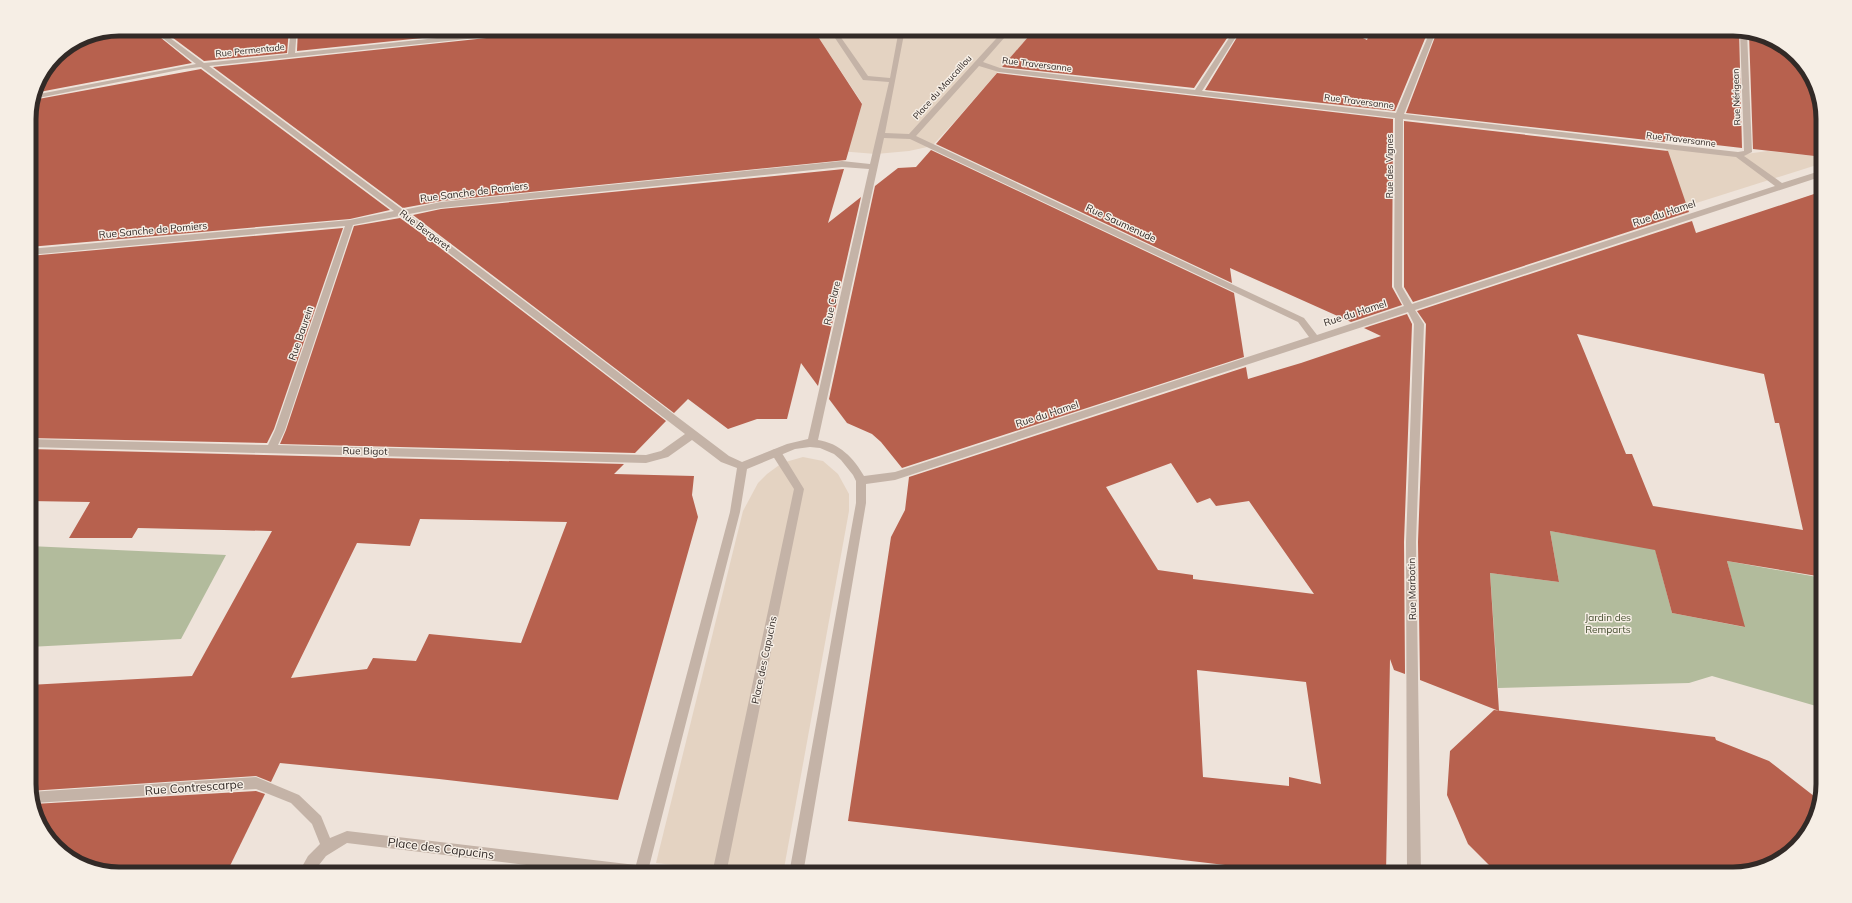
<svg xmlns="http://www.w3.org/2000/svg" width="1852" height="903" font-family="Mulish,sans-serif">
<rect width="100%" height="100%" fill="#eee3da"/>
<!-- green -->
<g fill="#b2bb9c">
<path d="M 1550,531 L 1655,549 L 1672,613 L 1744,627 L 1727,561 L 1823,578 L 1823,708 L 1712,676 L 1689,683 L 1498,688 L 1490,573 L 1559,582 Z"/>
<path d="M 29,546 L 226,555 L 181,639 L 29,647 Z"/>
</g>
<!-- plaza -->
<g fill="#e4d3c2">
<path d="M 813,29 L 1035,29 L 956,120 L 932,146 L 909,151 L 876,154 L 839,151 L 845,124 L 857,123 L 862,103 Z"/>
<path d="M 1666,149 L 1738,155 L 1768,151 L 1823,157 L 1823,163 L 1690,205 L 1684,203 Z"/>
<path d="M 803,457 L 823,461 L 838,474 L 849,494 L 849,511 L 783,874 L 751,874 L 656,863 L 743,511 L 758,483 L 767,474 L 782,463 Z"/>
<path d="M 417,865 L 483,874 L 365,874 L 377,869 Z"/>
</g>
<!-- building -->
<g fill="#b7614e" fill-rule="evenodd">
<path d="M 118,29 L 150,29 L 192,63 L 34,93 L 38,79 L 56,55 L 85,36 Z"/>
<path d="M 161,29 L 289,29 L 287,53 L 204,61 Z"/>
<path d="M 298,29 L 509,29 L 297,51 Z"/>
<path d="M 547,29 L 578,29 L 578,32 L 605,29 L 813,29 L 862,104 L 846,160 L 441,201 L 403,208 L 213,67 L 543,32 Z"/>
<path d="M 1035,29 L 1233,29 L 1194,88 L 1002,67 Z"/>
<path d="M 1242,29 L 1344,29 L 1367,40 L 1371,29 L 1429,29 L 1395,111 L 1205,90 Z"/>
<path d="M 1438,29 L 1739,30 L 1742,148 L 1664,139 L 1665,142 L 1406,113 Z"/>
<path d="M 1749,33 L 1773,38 L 1808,69 L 1822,110 L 1814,108 L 1823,145 L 1823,157 L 1753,149 Z"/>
<path d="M 201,69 L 390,210 L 350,219 L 29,247 L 29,113 L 33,100 Z"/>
<path d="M 997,73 L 1393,119 L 1392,287 L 1402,305 L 1351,322 L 1230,268 L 1232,283 L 936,144 Z"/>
<path d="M 1404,121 L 1668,151 L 1689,212 L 1413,302 L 1404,287 Z"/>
<path d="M 931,150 L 1234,293 L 1244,357 L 902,468 L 881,442 L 872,434 L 847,423 L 829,399 L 875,186 L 898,168 L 916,167 Z"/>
<path d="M 844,169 L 828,223 L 861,197 L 818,386 L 801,363 L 787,419 L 757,419 L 728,429 L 688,399 L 674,413 L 413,215 L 441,209 Z"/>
<path d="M 1823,191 L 1823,577 L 1727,561 L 1745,627 L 1672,613 L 1655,550 L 1550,531 L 1559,582 L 1490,573 L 1499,711 L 1420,680 L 1418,542 L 1426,324 L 1417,311 L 1692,221 L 1696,233 ZM 1577,334 L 1764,374 L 1775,423 L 1779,423 L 1803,530 L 1653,506 L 1632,454 L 1626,454 Z"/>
<path d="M 400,218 L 422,234 L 666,421 L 635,453 L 280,444 L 286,430 L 354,226 Z"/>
<path d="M 343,228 L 274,429 L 267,443 L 29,438 L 29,256 Z"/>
<path d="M 1407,314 L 1412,324 L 1404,542 L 1405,674 L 1394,670 L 1390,659 L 1386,874 L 1302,874 L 848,821 L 891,537 L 905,510 L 909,477 L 1246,367 L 1248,379 L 1301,363 L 1381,336 L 1364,328 ZM 1171,463 L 1197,503 L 1210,498 L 1216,506 L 1249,501 L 1314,594 L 1193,579 L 1193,575 L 1158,570 L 1106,487 ZM 1197,670 L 1306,682 L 1321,784 L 1289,777 L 1289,786 L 1203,777 Z"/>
<path d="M 29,449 L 624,464 L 614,474 L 694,476 L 692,495 L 698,517 L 618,800 L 439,779 L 280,763 L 271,782 L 256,776 L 29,791 L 29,685 L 192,676 L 272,531 L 138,528 L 132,538 L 69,538 L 90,502 L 29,501 ZM 420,519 L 567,522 L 521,643 L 429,634 L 416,661 L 373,658 L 367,669 L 291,678 L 357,543 L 410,546 Z"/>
<path d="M 1494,710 L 1715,737 L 1716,740 L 1769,761 L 1819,800 L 1814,824 L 1783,859 L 1733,874 L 1498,874 L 1468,844 L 1447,795 L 1450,751 Z"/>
<path d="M 256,791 L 265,794 L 226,874 L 119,874 L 79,865 L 44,834 L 34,804 Z"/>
</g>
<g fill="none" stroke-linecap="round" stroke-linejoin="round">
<!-- pedestrian -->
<path fill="#c4b3a7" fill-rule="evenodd" d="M 776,449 L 780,450 L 804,489 L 726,874 L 712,874 L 794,489 L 771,453 L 772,450 Z"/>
<!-- minor -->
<path fill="#c4b3a7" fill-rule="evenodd" d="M 151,29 L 158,29 L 204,63 L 288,54 L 291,29 L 297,29 L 295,53 L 523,29 L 546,29 L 543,31 L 209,66 L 403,210 L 441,202 L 842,161 L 870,164 L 889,82 L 863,80 L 829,29 L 835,29 L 868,76 L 890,78 L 899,29 L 905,29 L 885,133 L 909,134 L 1005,29 L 1012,29 L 983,62 L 1000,68 L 1195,90 L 1235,29 L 1241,29 L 1202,91 L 1396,113 L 1431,29 L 1437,29 L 1404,114 L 1738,152 L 1744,151 L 1740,31 L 1747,32 L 1752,152 L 1744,156 L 1782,183 L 1823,170 L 1823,176 L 1415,310 L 1424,324 L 1416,542 L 1421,874 L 1407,874 L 1406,542 L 1414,324 L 1408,312 L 895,480 L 866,484 L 866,503 L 803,874 L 789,874 L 856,503 L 856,481 L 853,475 L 841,460 L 834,454 L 820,448 L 810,447 L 795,449 L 747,469 L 740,512 L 649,867 L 659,869 L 661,874 L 600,874 L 347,843 L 326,856 L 312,874 L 298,874 L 308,856 L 320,844 L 312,824 L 291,803 L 256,789 L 34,803 L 30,792 L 256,777 L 299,795 L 321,816 L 330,838 L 347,831 L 636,865 L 730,512 L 737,468 L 721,462 L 692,440 L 668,457 L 646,463 L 29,447 L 29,439 L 268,445 L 275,430 L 345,226 L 29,255 L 29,249 L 350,220 L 394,211 L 201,67 L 184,69 L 33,99 L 34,95 L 196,64 ZM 979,66 L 999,72 L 1395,118 L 1394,287 L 1404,306 L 1317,335 L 1304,318 L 916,136 ZM 1403,119 L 1736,157 L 1775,186 L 1412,304 L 1402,287 ZM 884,138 L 910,139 L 929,148 L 1298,322 L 1309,337 L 895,472 L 864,476 C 854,458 839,443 818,440 ZM 842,167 L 869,169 L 808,439 L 787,444 L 742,462 L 729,456 L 409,214 L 441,208 ZM 400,216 L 423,233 L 685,434 L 661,451 L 646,455 L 278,445 L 285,430 L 353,225 Z"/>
</g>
<g text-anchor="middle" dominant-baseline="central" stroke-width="3" stroke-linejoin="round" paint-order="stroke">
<!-- far-street labels -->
<g font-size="9" fill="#322a27" stroke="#f6eee5">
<text transform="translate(250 50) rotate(-6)">Rue Permentade</text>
<text transform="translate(1037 64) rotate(7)">Rue Traversanne</text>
<text transform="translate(942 87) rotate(-48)">Place du Maucaillou</text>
<text transform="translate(1736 97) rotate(-92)">Rue Nérigean</text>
<text transform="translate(1359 101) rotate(7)">Rue Traversanne</text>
<text transform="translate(1681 139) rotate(7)">Rue Traversanne</text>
<text transform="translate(1389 166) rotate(-90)">Rue des Vignes</text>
</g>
<!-- street labels -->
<g font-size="10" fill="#322a27" stroke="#f6eee5">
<text transform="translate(474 192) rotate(-7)">Rue Sanche de Pomiers</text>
<text transform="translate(1664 213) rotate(-18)">Rue du Hamel</text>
<text transform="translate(1121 223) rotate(25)">Rue Saumenude</text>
<text transform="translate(153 230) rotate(-5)">Rue Sanche de Pomiers</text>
<text transform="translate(425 230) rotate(37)">Rue Bergeret</text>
<text transform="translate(832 303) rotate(-77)">Rue Clare</text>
<text transform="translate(1355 313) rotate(-18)">Rue du Hamel</text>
<text transform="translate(301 333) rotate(-71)">Rue Baurein</text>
<text transform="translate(1047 414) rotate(-18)">Rue du Hamel</text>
<text transform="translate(365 451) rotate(1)">Rue Bigot</text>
<text transform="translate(1412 589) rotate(-91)">Rue Marbotin</text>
<text transform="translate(764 660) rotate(-78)">Place des Capucins</text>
</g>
<!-- park labels -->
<g font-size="10" fill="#434d2e" stroke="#f6eee5">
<text x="1608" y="617">Jardin des<tspan x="1608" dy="12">Remparts</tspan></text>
</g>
<!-- near-street labels -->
<g font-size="12" fill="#322a27" stroke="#f6eee5">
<text transform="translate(194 787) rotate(-4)">Rue Contrescarpe</text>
<text transform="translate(441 848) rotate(7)">Place des Capucins</text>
</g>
</g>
<!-- crop -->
<path d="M0 0H1852V903H0ZM119 36H1733A83 83 0 0 1 1816 119V784A83 83 0 0 1 1733 867H119A83 83 0 0 1 36 784V119A83 83 0 0 1 119 36Z" fill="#f6eee5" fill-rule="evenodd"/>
<path fill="none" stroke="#322a27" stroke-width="5" d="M119 36H1733A83 83 0 0 1 1816 119V784A83 83 0 0 1 1733 867H119A83 83 0 0 1 36 784V119A83 83 0 0 1 119 36Z"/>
</svg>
